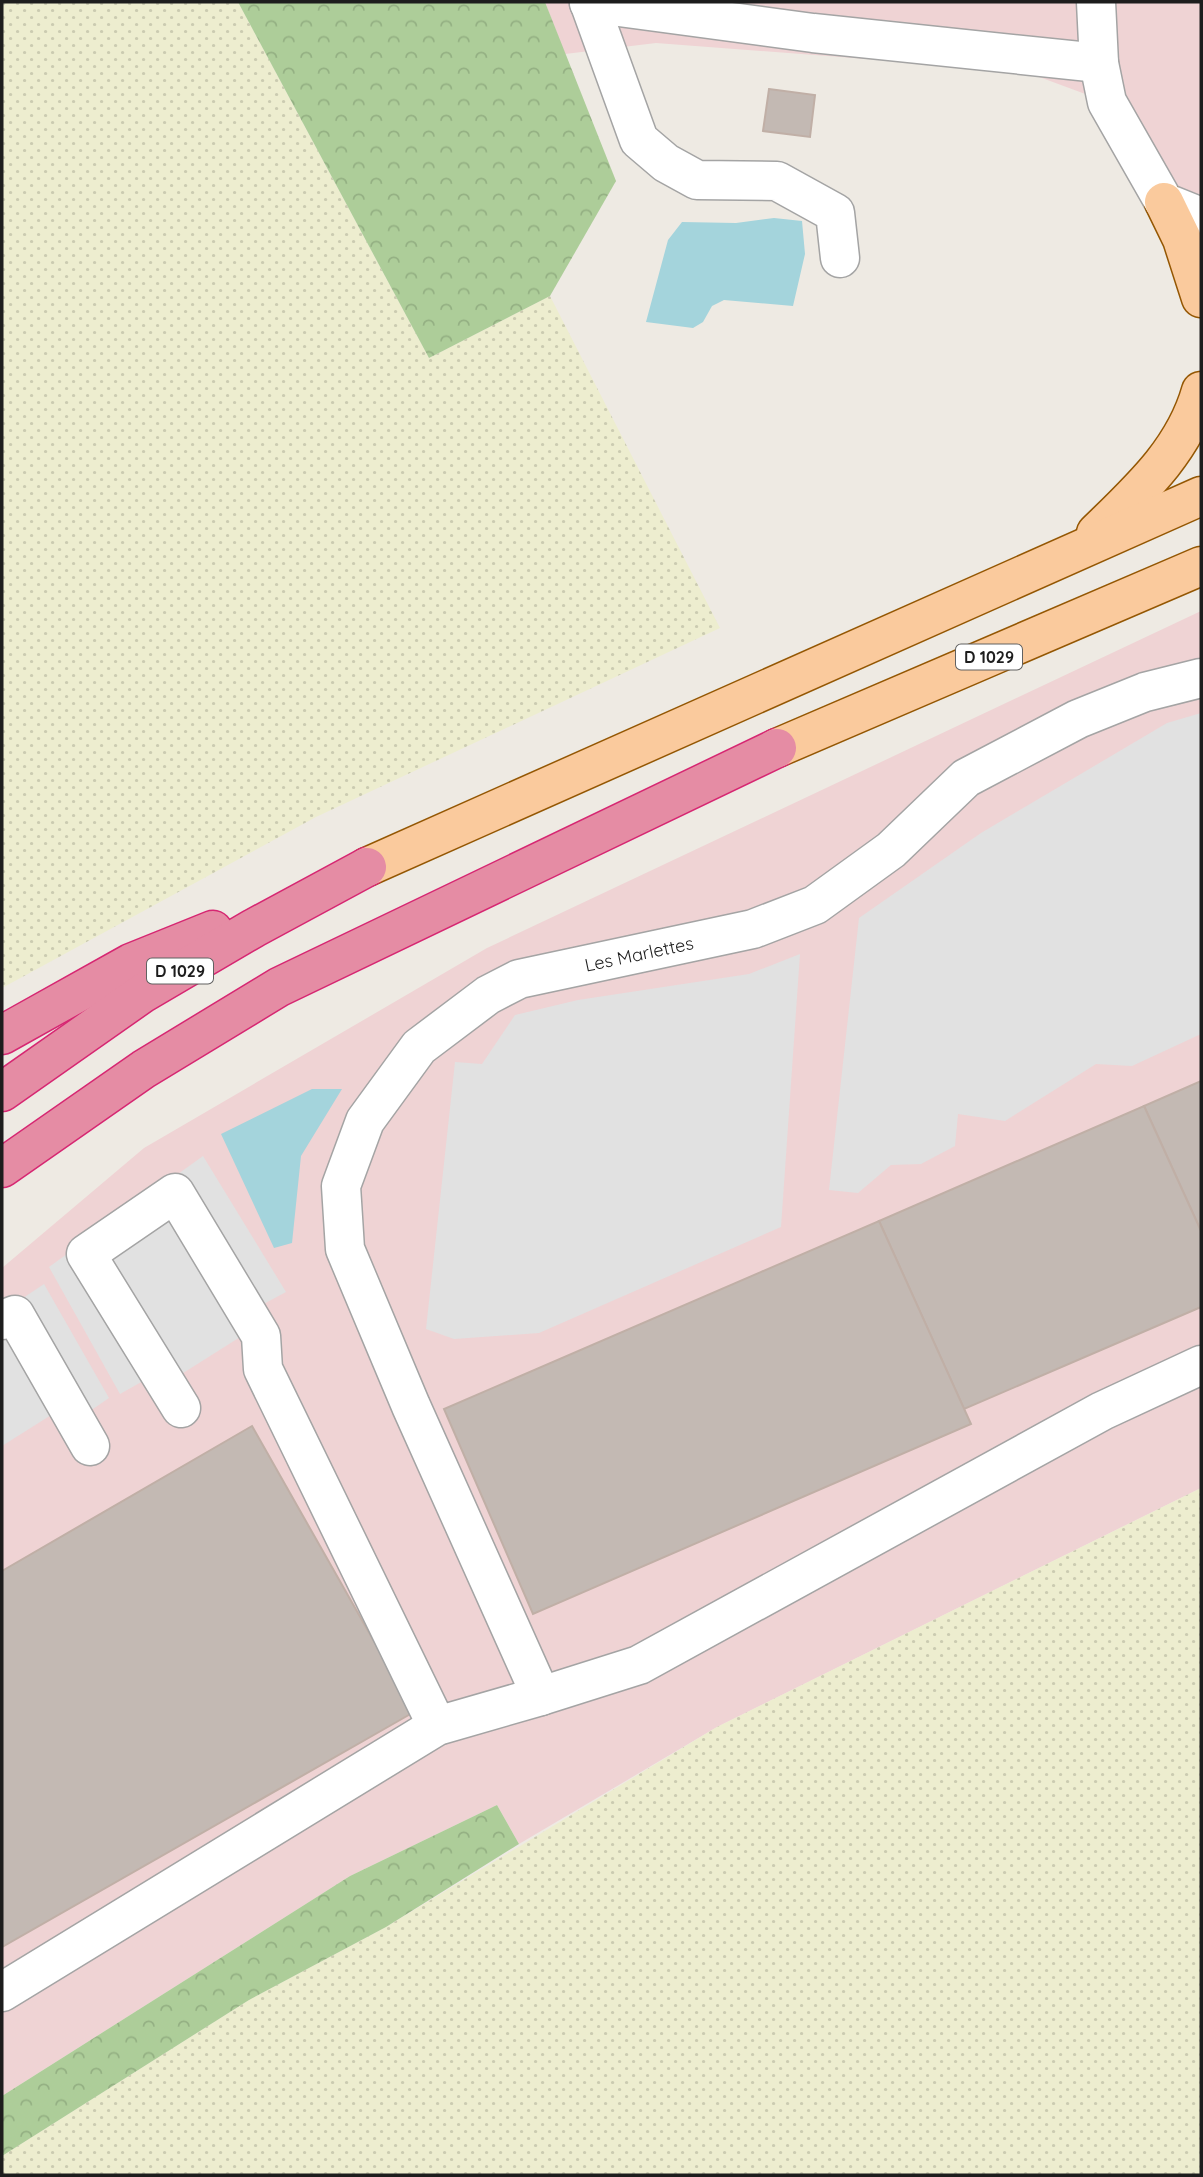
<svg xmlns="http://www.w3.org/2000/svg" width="1203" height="2177" font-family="Quicksand,sans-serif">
<defs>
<pattern id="farmland-dots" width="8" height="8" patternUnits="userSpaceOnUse" patternTransform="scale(1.75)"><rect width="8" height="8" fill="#ededcf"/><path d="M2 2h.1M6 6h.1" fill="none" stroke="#cbcbb1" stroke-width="1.8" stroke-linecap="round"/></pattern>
<pattern id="forest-crowns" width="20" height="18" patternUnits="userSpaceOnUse" patternTransform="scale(1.75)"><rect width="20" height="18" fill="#adcd99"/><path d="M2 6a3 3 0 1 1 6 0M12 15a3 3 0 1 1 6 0" fill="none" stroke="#94b083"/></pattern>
</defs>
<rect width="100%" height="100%" fill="#eeeae3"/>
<!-- commercial -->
<g fill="#efd3d4">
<path d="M 545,2 L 1201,2 L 1201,245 L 1107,102 L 1023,71 L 656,43 L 565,54 Z"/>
<path d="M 1201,611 L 1201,1488 L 717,1727 L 519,1844 L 497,1805 L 350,1876 L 2,2096 L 2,1268 L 144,1148 L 487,948 Z"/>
</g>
<!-- farmland -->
<g fill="url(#farmland-dots)">
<path d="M 2,2 L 238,2 L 429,358 L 550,296 L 720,628 L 316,817 L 2,988 Z"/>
<path d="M 1201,1488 L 1201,2175 L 2,2175 L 2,2156 L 249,2000 L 386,1927 L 717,1727 Z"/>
</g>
<!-- forest -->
<g fill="url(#forest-crowns)">
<path d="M 238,2 L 545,2 L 616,181 L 550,296 L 429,358 Z"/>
<path d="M 497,1805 L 519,1844 L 386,1927 L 249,2000 L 2,2156 L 2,2096 L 350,1876 Z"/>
</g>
<!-- parking -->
<g fill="#e1e1e1">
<path d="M 1201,713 L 1201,1034 L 1132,1066 L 1096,1064 L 1005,1121 L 958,1114 L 955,1146 L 921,1164 L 891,1165 L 858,1193 L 829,1190 L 859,918 L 981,833 L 1167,723 Z"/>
<path d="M 800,954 L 781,1227 L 539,1333 L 454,1339 L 426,1329 L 455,1062 L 482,1064 L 515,1015 L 578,1000 L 749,974 Z"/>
<path d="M 203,1156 L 286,1292 L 258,1307 L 256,1327 L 180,1375 L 159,1372 L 120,1394 L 49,1267 Z"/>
<path d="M 44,1284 L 109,1398 L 93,1409 L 67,1405 L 2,1446 L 2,1312 Z"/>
</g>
<!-- water -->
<g fill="#a4d4dc">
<path d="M 774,218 L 802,221 L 805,254 L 793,306 L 724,300 L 712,306 L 703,322 L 693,328 L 646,322 L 668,240 L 682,222 L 736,223 Z"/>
<path d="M 312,1089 L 342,1089 L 301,1156 L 292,1243 L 274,1248 L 221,1134 Z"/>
</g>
<!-- building -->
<g fill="#c3b9b3" stroke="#c0afa6" stroke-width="2">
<path d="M 769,89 L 815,95 L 810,137 L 763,131 Z"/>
<path d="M 1201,1081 L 1201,1231 L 1144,1106 Z"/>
<path d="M 1144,1106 L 1201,1231 L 1201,1307 L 964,1409 L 879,1221 Z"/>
<path d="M 879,1221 L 971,1424 L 533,1614 L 444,1409 Z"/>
<path d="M 252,1426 L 414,1712 L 2,1947 L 2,1571 Z"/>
</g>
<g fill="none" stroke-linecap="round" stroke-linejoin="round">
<!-- minor casing -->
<g stroke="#a4a4a4" stroke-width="41">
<g id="minor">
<path d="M 589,2 L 639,140 L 666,163 L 697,180 L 777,181 L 835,213 L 840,258"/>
<path d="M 1096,2 L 1099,63 L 1107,102 L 1164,202 L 1201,217"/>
<path d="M 589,3 L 813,33 L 1099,63"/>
<path d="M 1201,678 L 1145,692 L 1078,719 L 966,778 L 891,850 L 815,905 L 753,929 L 519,979 L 488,995 L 419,1047 L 365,1121 L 341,1186 L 345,1249 L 411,1406 L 541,1696 L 639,1665 L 1102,1411 L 1201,1365"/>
<path d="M 2,1320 L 15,1315 L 90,1446"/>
<path d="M 181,1408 L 86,1254 L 175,1193 L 261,1336 L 263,1369 L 437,1726"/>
<path d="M 2,1992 L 437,1726 L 541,1696"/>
</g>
</g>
<!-- major casing -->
<g stroke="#945703" stroke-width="41">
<g id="major">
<path d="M 1164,202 L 1182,239 L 1201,298"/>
<path d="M 1096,533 C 1139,491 1184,451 1201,391"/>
<path d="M 777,748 L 1201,566"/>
<path d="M 367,867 L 1201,496"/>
</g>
</g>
<!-- highway casing -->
<g stroke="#d62772" stroke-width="41">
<g id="highway">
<path d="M 2,1035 L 131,963 L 213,930"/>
<path d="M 2,1092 L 143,993 L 254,928 L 367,867"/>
<path d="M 2,1168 L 144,1069 L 279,987 L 777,748"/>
</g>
</g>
<!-- minor -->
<use href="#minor" stroke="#fff" stroke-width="38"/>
<!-- major -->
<use href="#major" stroke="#faca9d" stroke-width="38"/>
<!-- highway -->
<use href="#highway" stroke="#e58ca4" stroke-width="38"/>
</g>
<g text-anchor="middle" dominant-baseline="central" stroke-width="6" stroke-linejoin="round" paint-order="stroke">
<!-- shield labels -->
<g fill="#fff" stroke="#616161" stroke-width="2">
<rect x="956" y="644.5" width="66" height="25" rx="5"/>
<rect x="147" y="958.5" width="66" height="25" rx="5"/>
</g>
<g font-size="16" font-weight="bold" fill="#1d1d1d">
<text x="989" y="657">D 1029</text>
<text x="180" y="971">D 1029</text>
</g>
<!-- street labels -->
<g font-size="18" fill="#1d1d1d" stroke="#fff">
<text transform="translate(639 954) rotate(-12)">Les Marlettes</text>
</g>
</g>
<!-- border -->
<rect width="1203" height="2177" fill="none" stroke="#1d1d1d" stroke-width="7"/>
</svg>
